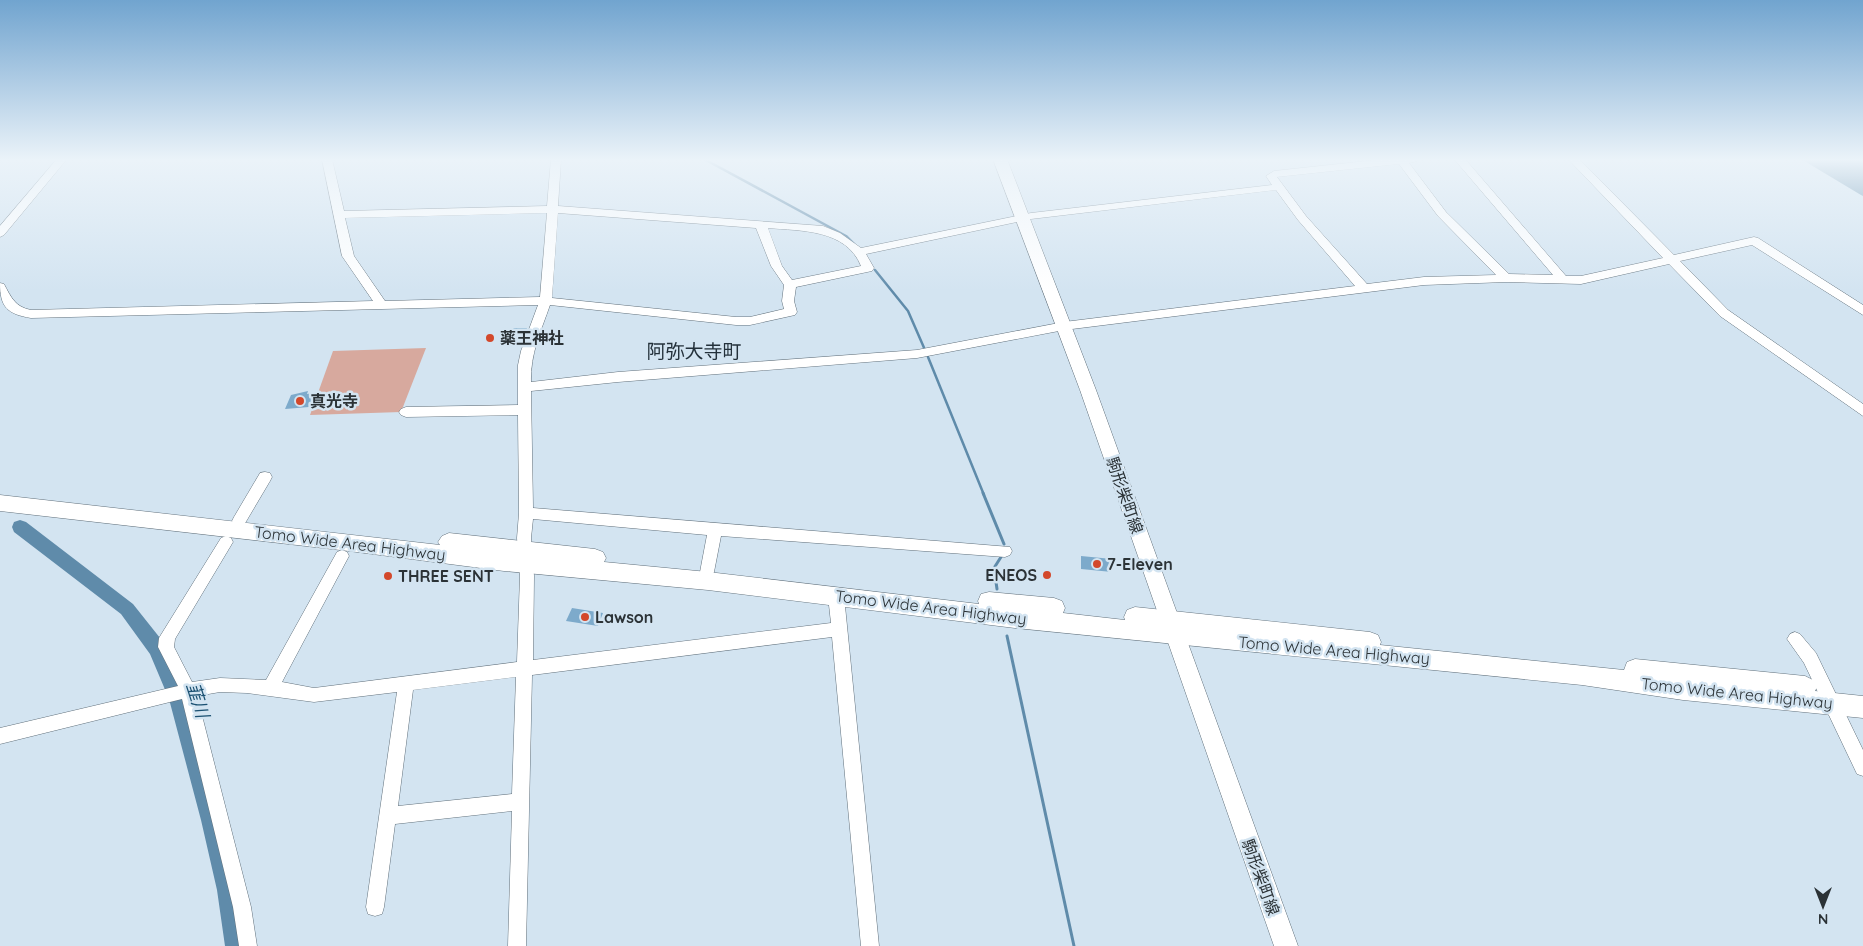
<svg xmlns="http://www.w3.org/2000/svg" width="1863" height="946" font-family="Quicksand,'Noto Sans JP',sans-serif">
<rect width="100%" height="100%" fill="#d3e4f1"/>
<!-- green -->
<path fill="#d7a99e" d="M 426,348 L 401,412 L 310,415 L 333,351 Z"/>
<!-- water -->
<path fill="#5f8baa" d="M 1801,159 L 1863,159 L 1863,196 L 1861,195 Z"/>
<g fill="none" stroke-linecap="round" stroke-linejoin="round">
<!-- stream-far1 -->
<g stroke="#5f8baa" stroke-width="2.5">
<path d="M 704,159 L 846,236 L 854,244"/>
<path d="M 875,270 L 908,311 L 925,350"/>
<path d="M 928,357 L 984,495"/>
</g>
<!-- stream -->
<g stroke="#5f8baa" stroke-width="3">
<path d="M 983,493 L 1004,544"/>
<path d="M 997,589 L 994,568 L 1001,557"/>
<path d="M 1007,636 L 1074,946"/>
</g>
<!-- river -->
<path fill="#5f8baa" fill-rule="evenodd" d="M 20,520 L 26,522 L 133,604 L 164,643 L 189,699 L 239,890 L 247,946 L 225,946 L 217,890 L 201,820 L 169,699 L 150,654 L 121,614 L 14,532 L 12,527 L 14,522 Z"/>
</g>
<!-- building -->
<g fill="#7daacb">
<path d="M 511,328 L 527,328 L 525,336 L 508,336 Z"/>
<path d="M 308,391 L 307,394 L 314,393 L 309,407 L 285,409 L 291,395 Z"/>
<path d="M 1081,556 L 1112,559 L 1112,572 L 1081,569 Z"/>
<path d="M 572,608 L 603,613 L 598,626 L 566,621 Z"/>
</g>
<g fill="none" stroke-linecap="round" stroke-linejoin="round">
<!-- minor casing -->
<g stroke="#62717c" stroke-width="1">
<g id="minor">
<path d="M 57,159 L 67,159 L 4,235 L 0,237 L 0,226 Z"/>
<path d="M 322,159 L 332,159 L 344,211 L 547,206 L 551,159 L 561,159 L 558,206 L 823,226 L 840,233 L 861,248 L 1031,213 L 1272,185 L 1266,176 L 1274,171 L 1385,159 L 1418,159 L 1417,161 L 1409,163 L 1446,212 L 1509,274 L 1553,275 L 1454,159 L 1465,159 L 1566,276 L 1581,276 L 1663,258 L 1568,159 L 1579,159 L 1674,255 L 1754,237 L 1758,238 L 1863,305 L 1863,315 L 1752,245 L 1680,261 L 1728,310 L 1863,404 L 1863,416 L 1720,316 L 1669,264 L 1581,284 L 1506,282 L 1424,285 L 1064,330 L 917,358 L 618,382 L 531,391 L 533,508 L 1010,547 L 1012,551 L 1010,555 L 1005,557 L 721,536 L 714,572 L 712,576 L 707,578 L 702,576 L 700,572 L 707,535 L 533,519 L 531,538 L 534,576 L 533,660 L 831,623 L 828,596 L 831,591 L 836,590 L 841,591 L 844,596 L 879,946 L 861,946 L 832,637 L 532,675 L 526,946 L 508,946 L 512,811 L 395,824 L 384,907 L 382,914 L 375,916 L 368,914 L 366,907 L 397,692 L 314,702 L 247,693 L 220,692 L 197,696 L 251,907 L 257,946 L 239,946 L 233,907 L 182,699 L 0,744 L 0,728 L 178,686 L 158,647 L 159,638 L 221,538 L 226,536 L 231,538 L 233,542 L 175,639 L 174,647 L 192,682 L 220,678 L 266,680 L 337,552 L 342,550 L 347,552 L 349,556 L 282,682 L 314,688 L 517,662 L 520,576 L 517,538 L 519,513 L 518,415 L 406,417 L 401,415 L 399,412 L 401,409 L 406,407 L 518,405 L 518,365 L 521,351 L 538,305 L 31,318 C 7,314 0,307 0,283 L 4,284 C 11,297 15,307 31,310 L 373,301 L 342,256 ZM 1399,164 L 1438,216 L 1496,275 L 1424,277 L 1367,284 L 1306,216 L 1277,177 ZM 1276,190 L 1298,220 L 1355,286 L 1064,322 L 917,350 L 618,372 L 531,382 C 530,354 541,331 550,305 L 736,325 L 750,325 L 795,315 L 797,312 L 794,301 L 796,287 L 872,271 L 874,268 L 866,254 L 1031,219 ZM 547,213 L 540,297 L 385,301 L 354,256 L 345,218 ZM 558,213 L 756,228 L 771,266 L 784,285 L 782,301 L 784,309 L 750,317 L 736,317 L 552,298 ZM 768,228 C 801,231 846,229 861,266 L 792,280 L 782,266 ZM 516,677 L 512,794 L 398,806 L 413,690 Z"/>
<path d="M 265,472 L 270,473 L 272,477 L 270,481 L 244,525 L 239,527 L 234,525 L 232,521 L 234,517 L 260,473 Z"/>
<path d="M 1795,632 L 1800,634 L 1816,653 L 1863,750 L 1863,776 L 1857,774 L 1804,663 L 1787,639 L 1790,634 Z"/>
</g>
</g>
<!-- major casing -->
<g stroke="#62717c" stroke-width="1">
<path id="major" d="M 993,159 L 1007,159 L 1096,390 L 1298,946 L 1274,946 L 1080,390 Z"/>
</g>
<!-- highway casing -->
<g stroke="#62717c" stroke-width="1">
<path id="highway" d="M 0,495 L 440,545 L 438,542 L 442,536 L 449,533 L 595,549 L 603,552 L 606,558 L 604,562 L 708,572 L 979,604 L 978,601 L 981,594 L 989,592 L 1054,598 L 1062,601 L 1065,608 L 1063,613 L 1125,620 L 1124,617 L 1127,610 L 1135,607 L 1370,632 L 1378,635 L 1381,642 L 1380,645 L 1624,670 L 1627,662 L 1635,659 L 1805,676 L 1813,680 L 1817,687 L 1815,691 L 1863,696 L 1863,718 L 1683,700 L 1582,685 L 1015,628 L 708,590 L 504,571 L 349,551 L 0,511 Z"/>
</g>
<!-- minor -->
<use href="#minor" fill="#fff" fill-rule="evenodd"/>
<!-- major -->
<use href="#major" fill="#fff" fill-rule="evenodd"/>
<!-- highway -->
<use href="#highway" fill="#fff" fill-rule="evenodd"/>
</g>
<!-- sky -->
<linearGradient id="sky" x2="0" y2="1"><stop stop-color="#71a4cf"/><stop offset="0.55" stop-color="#ebf3f9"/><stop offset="1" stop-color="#ebf3f9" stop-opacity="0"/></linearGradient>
<rect width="1863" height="291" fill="url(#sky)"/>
<!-- markers -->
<g fill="#d3482b" stroke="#d3e4f1" stroke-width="2">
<circle cx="490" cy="338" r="5"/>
<circle cx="300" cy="401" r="5"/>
<circle cx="1097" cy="564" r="5"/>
<circle cx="1047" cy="575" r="5"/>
<circle cx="388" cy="576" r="5"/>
<circle cx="585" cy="617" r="5"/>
</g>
<g text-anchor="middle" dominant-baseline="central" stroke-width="5" stroke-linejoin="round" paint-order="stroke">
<!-- poi labels -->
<g font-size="16" font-weight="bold" fill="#2b3236" stroke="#d3e4f1" text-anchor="start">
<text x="500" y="338">薬王神社</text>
<text x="310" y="401">真光寺</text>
<text x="1107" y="564">7-Eleven</text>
<text x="1037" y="575" text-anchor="end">ENEOS</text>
<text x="398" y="576">THREE SENT</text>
<text x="595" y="617">Lawson</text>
</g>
<!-- street labels -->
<g font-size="16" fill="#2b3236" stroke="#d3e4f1">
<text transform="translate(1125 495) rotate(71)">駒形柴町線</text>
<text transform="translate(350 543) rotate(7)">Tomo Wide Area Highway</text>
<text transform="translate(931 607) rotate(7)">Tomo Wide Area Highway</text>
<text transform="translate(1334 650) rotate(5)">Tomo Wide Area Highway</text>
<text transform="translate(1737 693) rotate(6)">Tomo Wide Area Highway</text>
<text transform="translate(1261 877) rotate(70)">駒形柴町線</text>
</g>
<!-- water labels -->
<g font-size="18" font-style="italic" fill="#1b5172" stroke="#d3e4f1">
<text transform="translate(198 700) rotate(72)">韮川</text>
</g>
<!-- quarter labels -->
<g font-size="19" fill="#24313b" stroke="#d3e4f1">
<text x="694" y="351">阿弥大寺町</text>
</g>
</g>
<!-- north arrow -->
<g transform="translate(1823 906) rotate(180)" stroke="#d3e4f1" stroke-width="4" paint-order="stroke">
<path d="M0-4L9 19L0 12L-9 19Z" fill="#2b3236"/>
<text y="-8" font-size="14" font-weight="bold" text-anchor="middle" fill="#2b3236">N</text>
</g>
</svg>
